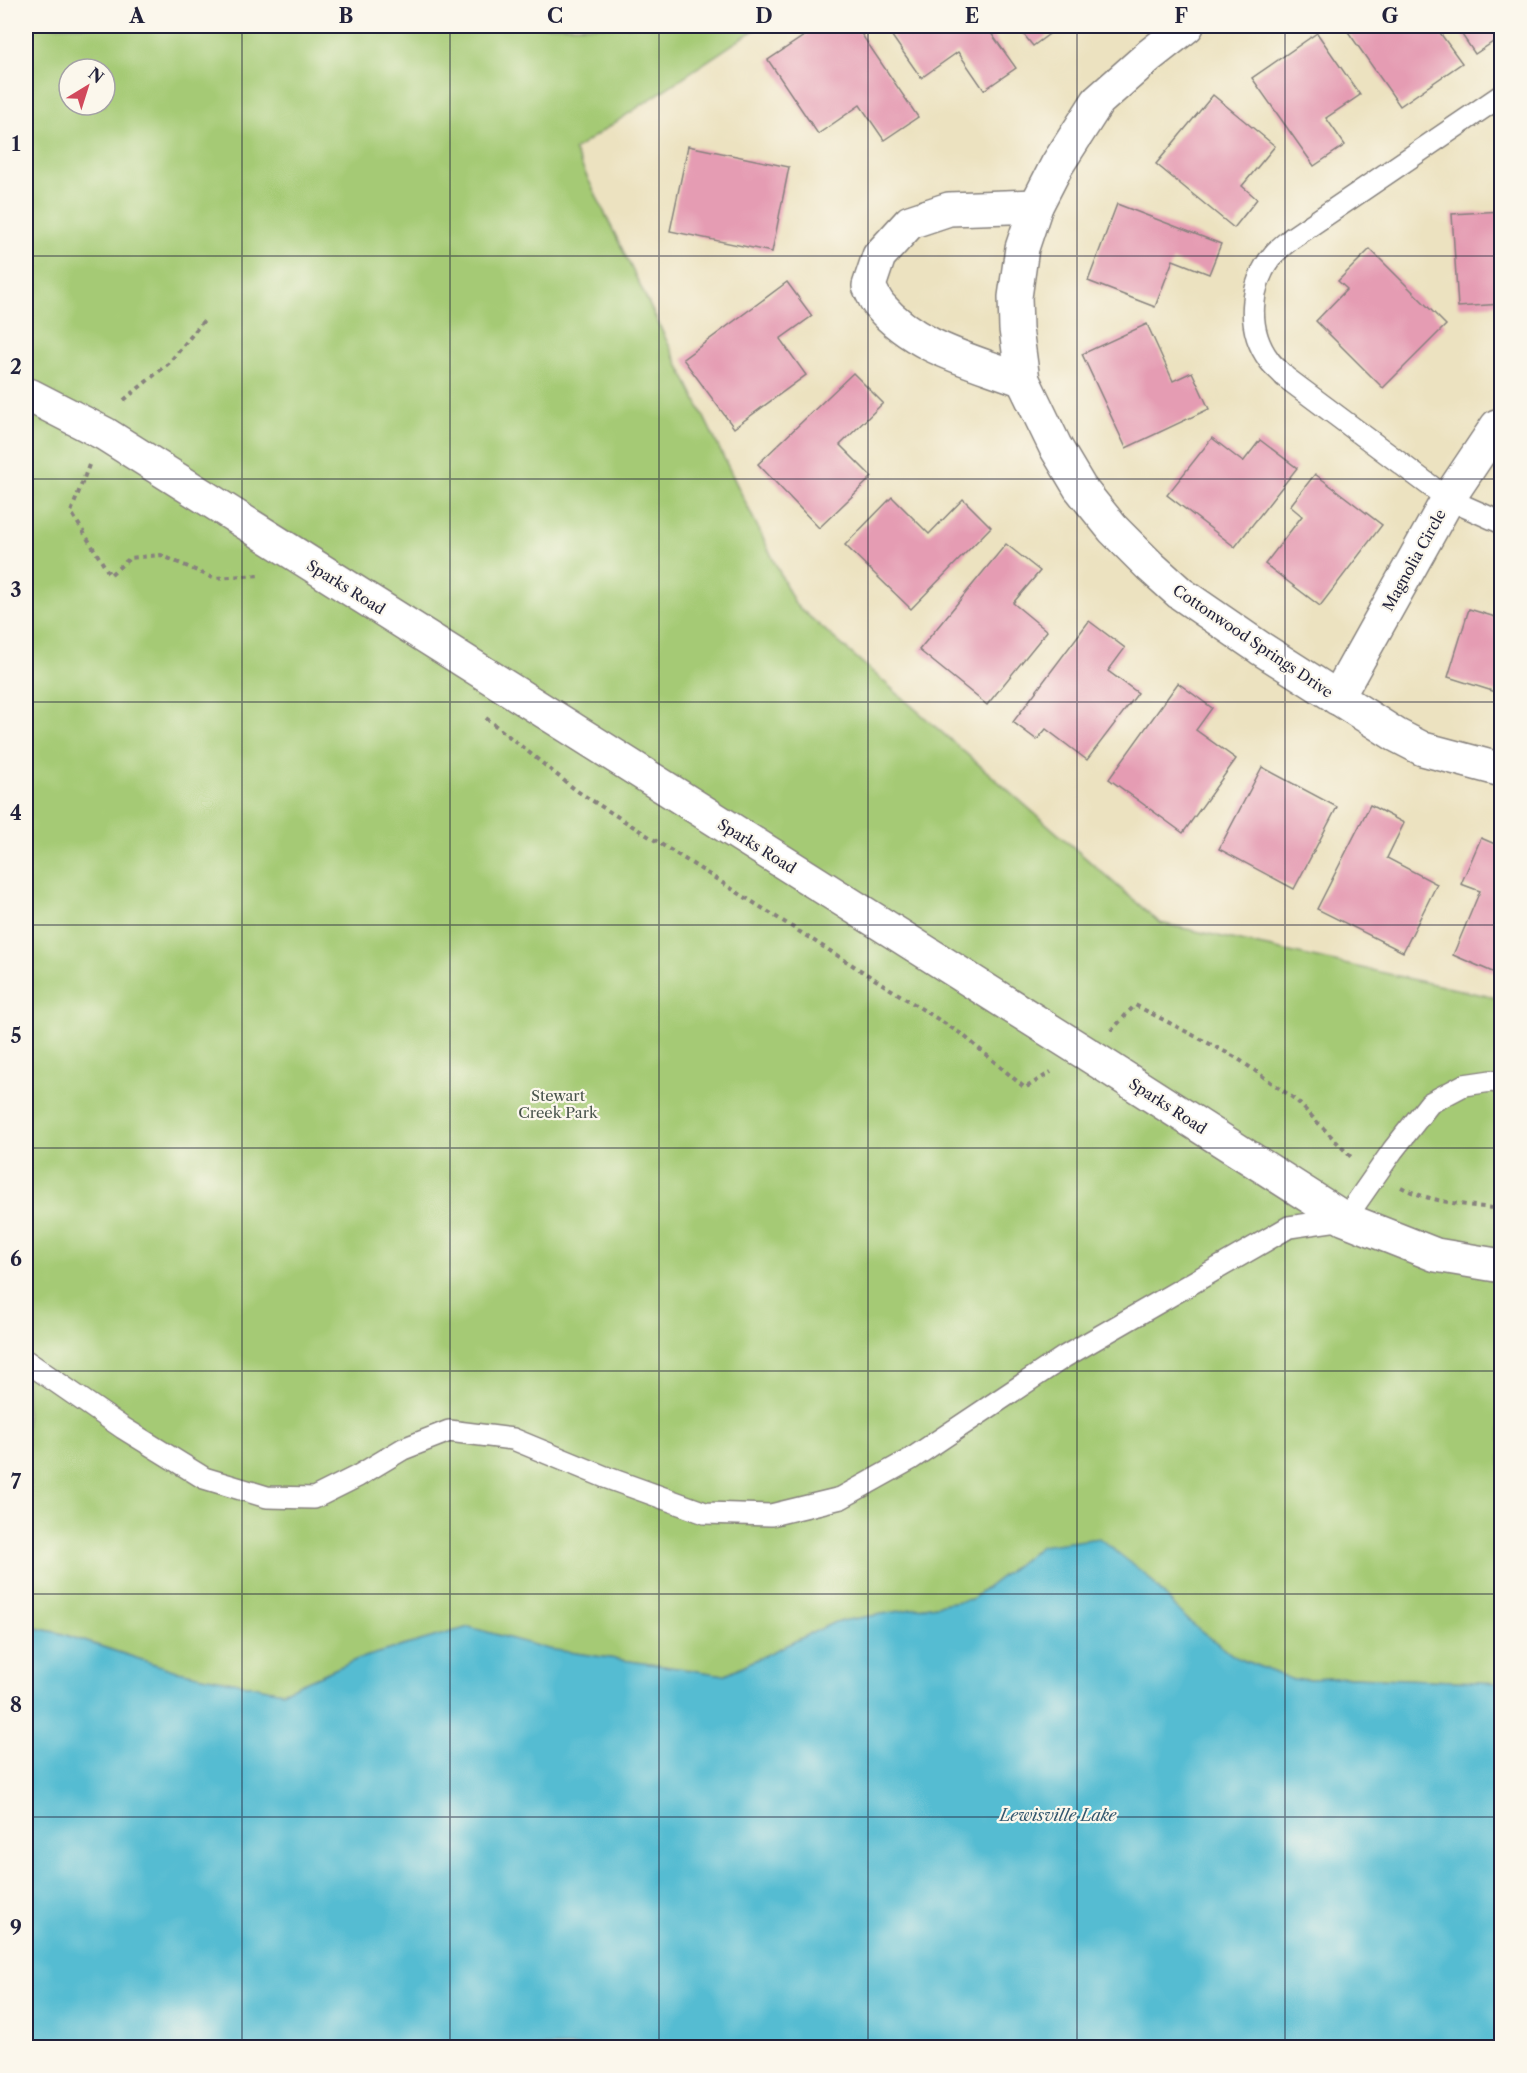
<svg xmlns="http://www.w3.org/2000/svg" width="1527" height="2073" font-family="'Libre Caslon Text',serif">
<rect width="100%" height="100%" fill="#fbf7ec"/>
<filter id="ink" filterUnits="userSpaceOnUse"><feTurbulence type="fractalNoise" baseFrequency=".0167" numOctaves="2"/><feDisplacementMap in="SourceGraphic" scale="12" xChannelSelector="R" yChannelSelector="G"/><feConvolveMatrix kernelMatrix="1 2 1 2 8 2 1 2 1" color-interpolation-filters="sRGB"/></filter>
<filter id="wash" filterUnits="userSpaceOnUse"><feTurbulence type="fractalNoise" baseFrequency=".008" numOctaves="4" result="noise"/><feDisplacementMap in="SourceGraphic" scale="24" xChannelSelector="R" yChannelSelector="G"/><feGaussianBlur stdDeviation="1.35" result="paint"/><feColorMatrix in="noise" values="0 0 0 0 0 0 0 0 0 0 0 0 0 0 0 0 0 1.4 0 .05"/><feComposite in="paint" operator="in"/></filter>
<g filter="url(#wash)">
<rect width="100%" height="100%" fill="#ece2c0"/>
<!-- green -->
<path fill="#a5ca74" stroke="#647658" stroke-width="1.5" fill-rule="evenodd" d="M 26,26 L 760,26 L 574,150 L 795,604 L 1160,923 L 1501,999 L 1501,1683 L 1352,1677 L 1293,1680 L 1235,1657 L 1187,1620 L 1145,1574 L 1041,1546 L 972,1599 L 835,1622 L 724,1675 L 548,1649 L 469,1627 L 358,1659 L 282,1692 L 173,1670 L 60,1633 L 26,1626 ZM 69,69 L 105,69 L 105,105 L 69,105 Z"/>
<!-- water -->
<path fill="#55bcd2" stroke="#3c6f86" stroke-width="1.5" d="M 1099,1538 L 1145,1574 L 1187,1620 L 1235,1657 L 1293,1680 L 1352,1677 L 1501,1683 L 1501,2047 L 26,2047 L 26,1626 L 59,1633 L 173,1670 L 282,1692 L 358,1659 L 469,1627 L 548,1649 L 724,1675 L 835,1622 L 972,1599 L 1041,1546 Z"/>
<g id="blocks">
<!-- building -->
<g fill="#e59cb3">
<path d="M 819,26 L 856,26 L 918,117 L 884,140 L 860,105 L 818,134 L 768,60 Z"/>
<path d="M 885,26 L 986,26 L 1016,68 L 984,90 L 958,52 L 921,78 Z"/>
<path d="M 1017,26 L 1060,26 L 1033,46 Z"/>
<path d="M 1344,26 L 1435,26 L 1462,63 L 1400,106 Z"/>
<path d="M 1456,26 L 1502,26 L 1502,36 L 1475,54 Z"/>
<path d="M 1317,33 L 1360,95 L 1326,118 L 1345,145 L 1314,166 L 1252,78 Z"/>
<path d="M 1213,95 L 1275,146 L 1242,186 L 1257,199 L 1234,228 L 1156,164 Z"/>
<path d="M 688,146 L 789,167 L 772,252 L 670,231 Z"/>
<path d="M 1117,204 L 1221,244 L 1209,274 L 1173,260 L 1155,307 L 1088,281 Z"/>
<path d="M 1502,211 L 1502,304 L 1458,307 L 1452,214 Z"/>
<path d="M 1370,249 L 1446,325 L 1383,388 L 1316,321 L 1347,289 L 1338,281 Z"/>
<path d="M 787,282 L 812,316 L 780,339 L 806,375 L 734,428 L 683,359 Z"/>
<path d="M 1147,324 L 1173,381 L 1192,372 L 1209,409 L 1126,448 L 1082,354 Z"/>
<path d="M 853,373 L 883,403 L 840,445 L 872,477 L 819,528 L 758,464 Z"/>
<path d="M 1212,438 L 1243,462 L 1260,440 L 1297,468 L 1235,547 L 1167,495 Z"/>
<path d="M 1315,474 L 1382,525 L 1320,606 L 1265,564 L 1302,516 L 1290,506 Z"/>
<path d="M 892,497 L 929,534 L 963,499 L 991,527 L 911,609 L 845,545 Z"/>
<path d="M 1006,544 L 1040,571 L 1013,603 L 1047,631 L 987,705 L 919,650 Z"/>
<path d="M 1469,609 L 1502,619 L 1502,694 L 1448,677 Z"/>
<path d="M 1089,621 L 1125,648 L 1108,671 L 1138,693 L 1087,760 L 1046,729 L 1037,740 L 1013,722 Z"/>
<path d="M 1178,683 L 1212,708 L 1196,730 L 1236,759 L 1183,833 L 1109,779 Z"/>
<path d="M 1262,767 L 1337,807 L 1294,889 L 1219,849 Z"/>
<path d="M 1370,805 L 1404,823 L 1387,858 L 1437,884 L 1403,952 L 1317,909 Z"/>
<path d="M 1481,838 L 1502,847 L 1502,976 L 1453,955 L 1480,891 L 1461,884 Z"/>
</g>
</g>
</g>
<g filter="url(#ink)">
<use href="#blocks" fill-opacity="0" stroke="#87827e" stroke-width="1.5"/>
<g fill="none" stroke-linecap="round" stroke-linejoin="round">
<!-- service casing -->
<g stroke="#87827e" stroke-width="24">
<g id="service">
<path d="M 1502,95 L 1292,238 C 1286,243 1279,248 1274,254 C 1249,283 1246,329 1269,360 C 1273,366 1280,371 1285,377 L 1448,499 L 1502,523"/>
<path d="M 26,1361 L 123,1428 L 204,1478 L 267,1497 L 314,1498 L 358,1476 L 403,1449 L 449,1431 L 513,1439 L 605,1477 L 705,1513 L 771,1515 L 841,1498 L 911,1459 L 1064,1357 L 1289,1227 L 1345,1219 L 1393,1150 L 1430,1103 L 1464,1085 L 1491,1081 L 1502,1083"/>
</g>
</g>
<!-- minor casing -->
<g stroke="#87827e" stroke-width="36">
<g id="minor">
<path d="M 1187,26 L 1150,55 L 1098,101 L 1057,165 L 1036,206 L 1022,248 L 1015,297 L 1016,329 L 1023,380 L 1055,446 L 1080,488 L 1113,529 L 1150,566 L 1180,593 L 1260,648 L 1396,735 L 1423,749 L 1502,770"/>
<path d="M 1023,380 C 974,361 915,348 880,306 C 875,300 872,293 869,286 L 879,256 L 910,222 L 949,209 L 1036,206"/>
<path d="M 26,395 L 31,396 L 105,434 L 1084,1052 L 1345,1219 L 1436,1255 L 1502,1266"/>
<path d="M 1337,698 L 1448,499 L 1497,426"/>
</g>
</g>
<!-- path -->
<g stroke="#87827e" stroke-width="4" stroke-dasharray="4.5 4.5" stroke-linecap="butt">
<path d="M 124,400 L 169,363 L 205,319"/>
<path d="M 89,465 L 71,512 L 110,575 L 130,558 L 161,555 L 213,578 L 261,575"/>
<path d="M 486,718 L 577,791 L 963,1035 L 1025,1088 L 1051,1072"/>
<path d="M 1111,1031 L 1135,1005 L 1237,1058 L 1296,1100 L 1353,1159"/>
<path d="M 1401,1187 C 1432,1203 1467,1205 1502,1209"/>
</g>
<!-- service -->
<use href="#service" stroke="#fff" stroke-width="21"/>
<!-- minor -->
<use href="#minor" stroke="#fff" stroke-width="33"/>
</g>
</g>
<!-- grid -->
<path fill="none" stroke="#22223b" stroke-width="1.5" stroke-opacity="0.55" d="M 242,26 L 242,2048M 450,26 L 450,2048M 659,26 L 659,2048M 868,26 L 868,2048M 1077,26 L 1077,2048M 1285,26 L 1285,2048M 26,256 L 1502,256M 26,479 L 1502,479M 26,702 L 1502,702M 26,925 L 1502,925M 26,1148 L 1502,1148M 26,1371 L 1502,1371M 26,1594 L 1502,1594M 26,1817 L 1502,1817"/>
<g text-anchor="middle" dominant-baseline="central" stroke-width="4.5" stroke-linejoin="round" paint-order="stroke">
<!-- street labels -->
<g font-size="15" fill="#22223b" stroke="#fbf7ec">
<text transform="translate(1414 560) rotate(-61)">Magnolia Circle</text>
<text transform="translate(346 587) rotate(32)">Sparks Road</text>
<text transform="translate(1253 641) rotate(34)">Cottonwood Springs Drive</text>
<text transform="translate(757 846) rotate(32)">Sparks Road</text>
<text transform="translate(1168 1106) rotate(33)">Sparks Road</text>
</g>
<!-- park labels -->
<g font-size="15" fill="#49544c" stroke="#fbf7ec">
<text x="558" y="1095">Stewart<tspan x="558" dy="17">Creek Park</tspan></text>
</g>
<!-- water labels -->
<g font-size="16" font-style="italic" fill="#345870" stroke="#fbf7ec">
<text x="1058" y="1815">Lewisville Lake</text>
</g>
</g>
<!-- margin -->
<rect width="1527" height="2073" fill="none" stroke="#fbf7ec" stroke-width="66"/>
<!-- north arrow -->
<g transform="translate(87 87) rotate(38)"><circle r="28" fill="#fbf7ec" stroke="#a4a2a5" stroke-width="1.5"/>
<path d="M0-4.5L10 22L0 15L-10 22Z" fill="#d1495b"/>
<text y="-9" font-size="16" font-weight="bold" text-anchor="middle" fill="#22223b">N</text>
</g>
<rect x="33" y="33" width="1461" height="2007" fill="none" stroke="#22223b" stroke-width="2"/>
<g font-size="20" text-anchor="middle" font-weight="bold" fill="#22223b">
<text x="137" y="23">A</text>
<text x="346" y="23">B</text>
<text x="555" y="23">C</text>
<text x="764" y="23">D</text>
<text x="972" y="23">E</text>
<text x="1181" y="23">F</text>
<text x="1390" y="23">G</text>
<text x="16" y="151">1</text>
<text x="16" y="374">2</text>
<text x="16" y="597">3</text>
<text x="16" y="820">4</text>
<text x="16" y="1043">5</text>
<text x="16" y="1266">6</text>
<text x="16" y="1489">7</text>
<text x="16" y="1712">8</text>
<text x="16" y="1935">9</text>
</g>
</svg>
